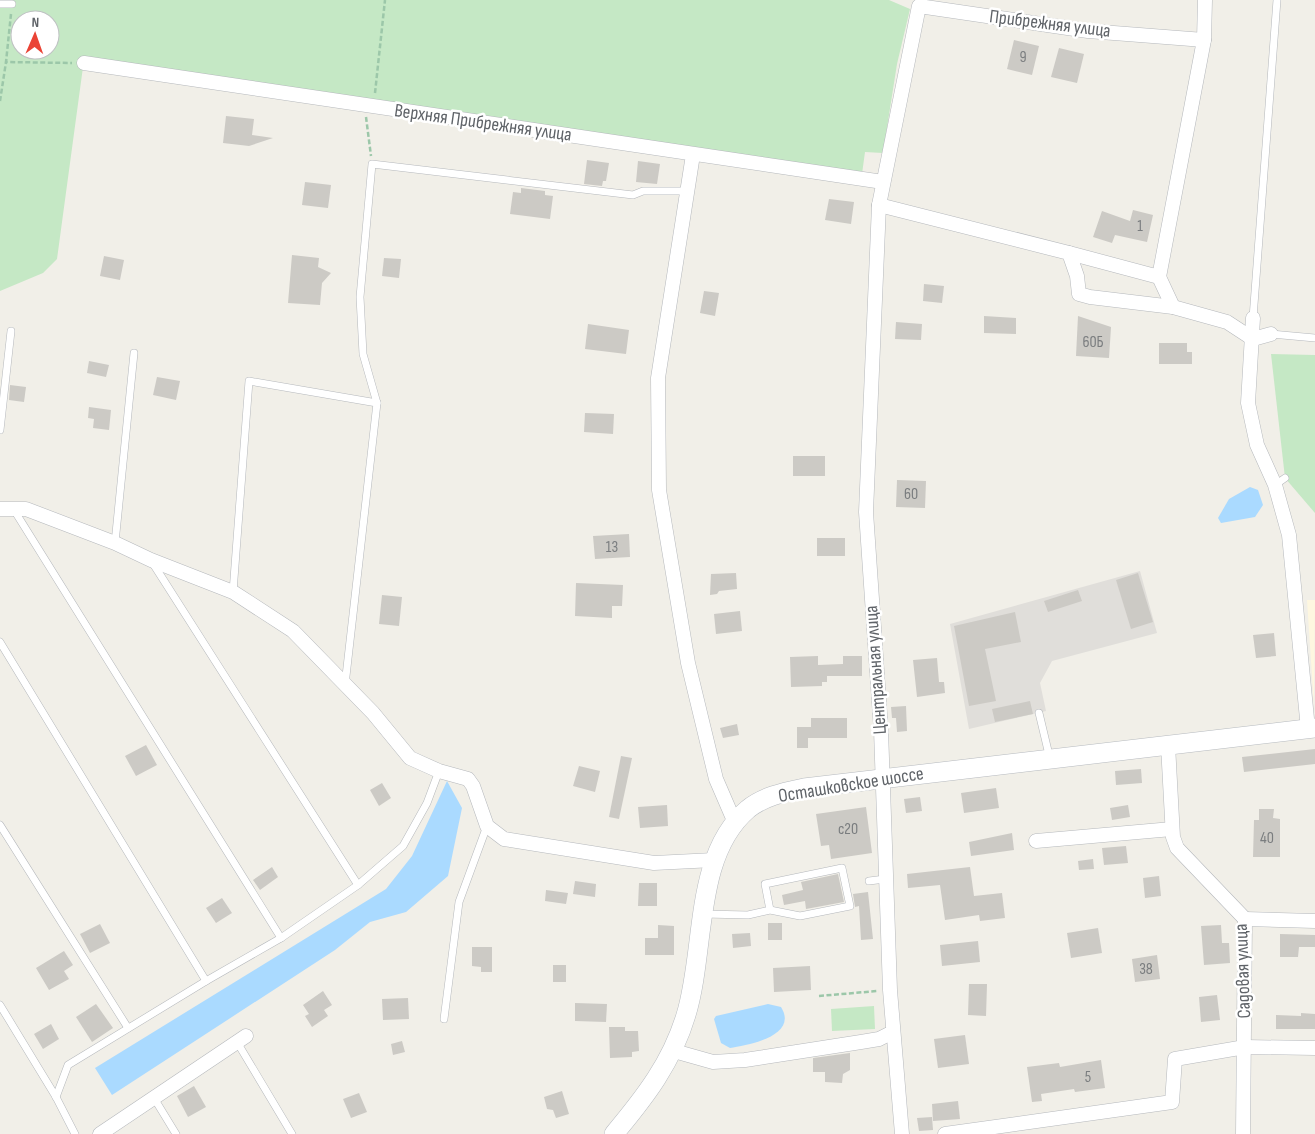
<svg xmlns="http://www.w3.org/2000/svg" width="1315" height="1134" font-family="'Sofia Sans Condensed',sans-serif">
<rect width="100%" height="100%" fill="#f1efe8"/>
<!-- commercial -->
<path fill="#fef7e0" d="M 1307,600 L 1315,600 L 1314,704 L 1313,691 Z"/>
<!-- industrial -->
<path fill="#e0deda" d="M 1140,571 L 1157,633 L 1052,661 L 1040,683 L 1046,711 L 969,729 L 950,624 Z"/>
<!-- green -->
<g fill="#c5e8c5" fill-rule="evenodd">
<path d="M 0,0 L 889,0 L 910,9 L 897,64 L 883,153 L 865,152 L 862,174 L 83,67 L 57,259 L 43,273 L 0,291 ZM 20,20 L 50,20 L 50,50 L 20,50 Z"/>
<path d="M 1271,354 L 1315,355 L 1315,513 L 1285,478 Z"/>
<path d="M 874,1006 L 875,1029 L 832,1031 L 831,1009 Z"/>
</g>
<!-- water -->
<g fill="#aadaff">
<path d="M 1250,487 L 1258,490 L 1263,505 L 1255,517 L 1221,523 L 1218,518 L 1229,499 Z"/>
<path d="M 447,781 L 462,808 L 448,876 L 406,912 L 370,922 L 335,950 L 112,1095 L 95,1068 L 386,889 L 412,856 Z"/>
<path d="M 768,1004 L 781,1007 C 799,1036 748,1045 730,1048 L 721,1043 L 714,1019 L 716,1016 Z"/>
</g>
<!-- building -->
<g fill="#cccac5">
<path d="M 1014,40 L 1039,46 L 1032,75 L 1007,69 Z"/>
<path d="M 1059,48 L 1084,54 L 1077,83 L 1051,77 Z"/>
<path d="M 226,116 L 254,119 L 252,135 L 273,138 L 249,146 L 223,143 Z"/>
<path d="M 587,160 L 609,163 L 606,181 L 603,181 L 602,186 L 584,184 Z"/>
<path d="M 638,161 L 660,164 L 657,184 L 636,182 Z"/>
<path d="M 305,182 L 331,185 L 328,208 L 302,205 Z"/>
<path d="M 521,188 L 545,191 L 545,195 L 553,196 L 550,219 L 510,214 L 513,192 L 521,193 Z"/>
<path d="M 829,199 L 854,202 L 851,224 L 825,220 Z"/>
<path d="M 1133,210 L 1153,215 L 1147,242 L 1115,235 L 1112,243 L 1093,237 L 1102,211 L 1130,221 Z"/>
<path d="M 292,255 L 319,258 L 318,267 L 331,273 L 322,283 L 320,305 L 288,303 Z"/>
<path d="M 104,256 L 124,260 L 120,280 L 100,276 Z"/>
<path d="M 384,258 L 401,259 L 399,278 L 382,276 Z"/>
<path d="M 924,284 L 944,286 L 942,303 L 923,301 Z"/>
<path d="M 704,291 L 719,293 L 715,316 L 700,313 Z"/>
<path d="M 984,316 L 1016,318 L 1016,334 L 984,333 Z"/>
<path d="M 1078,316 L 1111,327 L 1109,358 L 1076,356 Z"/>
<path d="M 896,322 L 922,324 L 921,340 L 895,339 Z"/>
<path d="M 588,324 L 629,330 L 626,354 L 585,349 Z"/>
<path d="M 1159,343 L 1187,343 L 1187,352 L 1192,352 L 1192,364 L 1159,364 Z"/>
<path d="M 89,361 L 109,365 L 106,377 L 87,373 Z"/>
<path d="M 157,377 L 180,381 L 176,400 L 153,395 Z"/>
<path d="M 10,385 L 26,387 L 24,402 L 9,400 Z"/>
<path d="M 89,407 L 111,410 L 109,430 L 93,428 L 94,419 L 88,418 Z"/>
<path d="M 585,413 L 614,414 L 613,434 L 584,432 Z"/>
<rect x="793" y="456" width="32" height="20"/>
<path d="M 897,480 L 926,481 L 925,508 L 896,507 Z"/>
<path d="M 629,534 L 630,557 L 595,559 L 593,536 Z"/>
<rect x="817" y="538" width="28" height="18"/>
<path d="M 736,573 L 737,589 L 719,591 L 717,594 L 710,595 L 711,574 Z"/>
<path d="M 1138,573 L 1153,622 L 1131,629 L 1116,580 Z"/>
<path d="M 576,583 L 623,585 L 622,606 L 612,606 L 612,618 L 575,616 Z"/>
<path d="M 1078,590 L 1082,601 L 1048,612 L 1044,601 Z"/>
<path d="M 382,595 L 402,597 L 399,626 L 379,624 Z"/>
<path d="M 740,611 L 742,631 L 716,634 L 714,614 Z"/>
<path d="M 1015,612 L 1021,642 L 985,649 L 996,701 L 969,706 L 954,626 Z"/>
<path d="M 1274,633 L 1276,656 L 1256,658 L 1253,635 Z"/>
<path d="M 818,656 L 818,665 L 843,664 L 843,656 L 862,656 L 862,676 L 827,676 L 827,682 L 822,682 L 822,686 L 791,687 L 790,657 Z"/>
<path d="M 937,658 L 939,682 L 944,682 L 945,693 L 917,697 L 913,660 Z"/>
<path d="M 1030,701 L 1033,714 L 995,722 L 992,709 Z"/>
<path d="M 906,706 L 907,731 L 897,732 L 896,718 L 892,718 L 891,707 Z"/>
<path d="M 811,718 L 847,718 L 847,738 L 808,738 L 808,748 L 797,748 L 797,727 L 811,727 Z"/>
<path d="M 737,724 L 739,735 L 723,738 L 720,728 Z"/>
<path d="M 146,745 L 157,765 L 136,776 L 125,756 Z"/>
<path d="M 1315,749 L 1315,764 L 1244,772 L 1242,757 Z"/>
<path d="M 621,756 L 632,758 L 619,819 L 609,817 Z"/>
<path d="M 579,766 L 600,771 L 595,792 L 573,786 Z"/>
<path d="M 1141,769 L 1142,783 L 1116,785 L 1115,771 Z"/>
<path d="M 382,783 L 391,798 L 379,806 L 370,790 Z"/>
<path d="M 996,788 L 999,808 L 964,813 L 961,793 Z"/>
<path d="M 920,797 L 922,811 L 906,813 L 904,799 Z"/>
<path d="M 667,805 L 668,826 L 640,828 L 638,807 Z"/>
<path d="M 1128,805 L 1130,817 L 1112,820 L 1110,808 Z"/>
<path d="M 866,807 L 872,853 L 831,859 L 829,845 L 821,846 L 816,814 Z"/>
<path d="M 1259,809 L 1274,809 L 1273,818 L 1280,819 L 1280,857 L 1253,857 L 1254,820 L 1259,820 Z"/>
<path d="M 1012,833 L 1014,850 L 971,856 L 969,842 Z"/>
<path d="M 1126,846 L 1128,863 L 1104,865 L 1102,848 Z"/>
<path d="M 1093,859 L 1094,869 L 1079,870 L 1078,861 Z"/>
<path d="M 272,867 L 278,877 L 260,890 L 253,880 Z"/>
<path d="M 970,867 L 974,896 L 1002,893 L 1005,918 L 980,921 L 979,915 L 945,920 L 940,885 L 908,888 L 907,874 Z"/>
<path d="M 838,874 L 844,902 L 806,909 L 805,901 L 784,905 L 782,895 L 803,890 L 801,882 Z"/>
<path d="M 1159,876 L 1161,896 L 1145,898 L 1143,878 Z"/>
<path d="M 575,881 L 596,884 L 595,897 L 573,894 Z"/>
<path d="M 639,883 L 657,883 L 657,906 L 638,906 Z"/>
<path d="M 546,890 L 568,893 L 566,904 L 545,901 Z"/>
<path d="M 868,892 L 873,939 L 861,940 L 859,906 L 855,907 L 853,894 Z"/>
<path d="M 222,898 L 232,913 L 216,923 L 206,908 Z"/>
<rect x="768" y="923" width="14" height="17"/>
<path d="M 100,924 L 110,943 L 90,953 L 80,934 Z"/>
<path d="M 658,925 L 674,926 L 674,955 L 645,955 L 645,938 L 658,938 Z"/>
<path d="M 1221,925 L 1222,943 L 1229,943 L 1230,963 L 1204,965 L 1201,926 Z"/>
<path d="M 1098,928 L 1102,953 L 1071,958 L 1067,933 Z"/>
<path d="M 750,933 L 751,946 L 733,948 L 732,934 Z"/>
<path d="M 1280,934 L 1315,935 L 1315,947 L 1299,947 L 1298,957 L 1280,957 Z"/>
<path d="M 978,941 L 980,962 L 942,966 L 940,945 Z"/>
<path d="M 472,947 L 492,947 L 492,972 L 481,972 L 481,967 L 472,966 Z"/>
<path d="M 64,951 L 73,965 L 64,971 L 69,979 L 49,990 L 36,968 Z"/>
<path d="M 1157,955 L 1160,979 L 1135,982 L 1132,959 Z"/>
<rect x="553" y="965" width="13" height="17"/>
<path d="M 810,966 L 811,990 L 774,992 L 773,968 Z"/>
<path d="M 969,984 L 987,984 L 986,1016 L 968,1015 Z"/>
<path d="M 323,991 L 332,1005 L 324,1010 L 328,1016 L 312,1027 L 305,1016 L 309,1014 L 303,1005 Z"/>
<path d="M 1217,995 L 1220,1020 L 1201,1022 L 1199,997 Z"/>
<path d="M 408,998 L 409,1019 L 383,1020 L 382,999 Z"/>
<path d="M 575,1003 L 607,1004 L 606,1022 L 575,1021 Z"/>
<path d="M 96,1004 L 113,1028 L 92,1042 L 76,1017 Z"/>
<path d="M 1301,1013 L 1315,1014 L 1315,1029 L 1276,1029 L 1276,1015 L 1301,1016 Z"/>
<path d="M 51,1024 L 59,1039 L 43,1049 L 34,1034 Z"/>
<path d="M 609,1027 L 625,1027 L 625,1031 L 638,1031 L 639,1051 L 632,1052 L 632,1057 L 610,1058 Z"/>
<path d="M 965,1035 L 969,1064 L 938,1068 L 934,1039 Z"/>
<path d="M 402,1041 L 405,1052 L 393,1055 L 391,1044 Z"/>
<path d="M 850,1053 L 850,1070 L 843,1074 L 842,1083 L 825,1082 L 825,1072 L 813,1072 L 813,1058 Z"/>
<path d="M 1101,1060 L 1105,1088 L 1075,1092 L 1074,1089 L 1041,1094 L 1042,1101 L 1032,1102 L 1027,1067 L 1059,1063 L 1060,1067 Z"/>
<path d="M 194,1086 L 206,1107 L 188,1117 L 177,1096 Z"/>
<path d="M 562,1091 L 569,1114 L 556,1118 L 553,1110 L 547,1109 L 544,1097 Z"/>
<path d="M 359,1093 L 367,1112 L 351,1118 L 343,1099 Z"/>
<path d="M 958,1101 L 960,1119 L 933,1121 L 932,1104 Z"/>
<path d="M 932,1117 L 933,1130 L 919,1131 L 917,1118 Z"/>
</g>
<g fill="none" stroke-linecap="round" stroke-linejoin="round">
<!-- lane casing -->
<g stroke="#b5b8bc" stroke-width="8">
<g id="lane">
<path d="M 0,4 L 12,4"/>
<path d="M 1253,318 L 1277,0"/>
<path d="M 1271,334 L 1315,338"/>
<path d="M 377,403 L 363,354 L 360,297 L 372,164 L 633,195 L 643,191 L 688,191"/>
<path d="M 0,430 L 11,331"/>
<path d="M 1275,485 L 1285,478"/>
<path d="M 14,510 L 281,938"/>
<path d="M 115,543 L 134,353"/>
<path d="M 152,562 L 358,885"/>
<path d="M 233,592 L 249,381 L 377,403 L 345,685"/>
<path d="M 0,642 L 206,981"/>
<path d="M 1039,713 L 1050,759"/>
<path d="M 0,825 L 128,1028"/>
<path d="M 869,881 L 885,879"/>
<path d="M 704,914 L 748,915 L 770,910 L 800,916 L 850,906 L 842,868 L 765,884 L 770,910"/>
<path d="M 0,1005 L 56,1097 L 75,1134"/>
<path d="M 444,1019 L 459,902 L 487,826"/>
<path d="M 237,1042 L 292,1134"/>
<path d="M 56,1097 L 68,1065 L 206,981 L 281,938 L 358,885 L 403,846 L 427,803 L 439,771"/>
<path d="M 154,1098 L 176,1134"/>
</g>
</g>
<!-- street casing -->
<g stroke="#b5b8bc" stroke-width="15">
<g id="street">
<path d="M 84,63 L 883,182"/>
<path d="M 692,161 L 658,378 L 659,490 L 688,663 L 716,779 L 735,823"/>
<path d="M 879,205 L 1069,253 L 1077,276 L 1079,294 L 1090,297 L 1173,307 L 1227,322 L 1253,339 L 1271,334"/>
<path d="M 1069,253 L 1159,277 L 1204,40 L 1205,0"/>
<path d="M 1159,277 L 1173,307"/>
<path d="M 1253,318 L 1248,403 L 1257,445 L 1275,485 L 1289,535 L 1308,729"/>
<path d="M 0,509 L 26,509 L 115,543 L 151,560 L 233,592 L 293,631 L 373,713 L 410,758 L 439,771 L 468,779 L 473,786 L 487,826 L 504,839 L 654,863 L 714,860"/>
<path d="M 1168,745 L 1173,837 L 1177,848 L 1245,919 L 1243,1134"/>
<path d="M 1036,841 L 1172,829"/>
<path d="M 1245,919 L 1315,921"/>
<path d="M 674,1051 L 713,1062 L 745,1060 L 861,1042 L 879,1039 L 893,1032"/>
<path d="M 100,1134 L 246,1036"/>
<path d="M 902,1134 L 890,990 L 881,730 L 866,512 L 879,205 L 919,6 L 1088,31 L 1204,40"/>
<path d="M 945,1134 L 1172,1102 L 1175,1059 L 1245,1047 L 1315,1048"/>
</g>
</g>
<!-- secondary casing -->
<g stroke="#b6babf" stroke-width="20">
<path id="secondary" d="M 614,1134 C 645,1097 672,1062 686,1015 C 706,950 693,856 748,809 C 764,796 785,792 804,788 L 1315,728"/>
</g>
<!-- path -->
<g stroke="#9cc7a9" stroke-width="2.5" stroke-dasharray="5 2.5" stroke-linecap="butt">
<path d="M 11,14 L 6,62 L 72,63"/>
<path d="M 375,93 L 385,0"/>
<path d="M 0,101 L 6,62"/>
<path d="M 366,117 L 371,156"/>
<path d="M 819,996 L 877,991"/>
</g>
<!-- lane -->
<use href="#lane" stroke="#fff" stroke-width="7"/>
<!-- street -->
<use href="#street" stroke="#fff" stroke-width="14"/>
<!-- secondary -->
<use href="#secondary" stroke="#fff" stroke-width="19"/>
</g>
<g text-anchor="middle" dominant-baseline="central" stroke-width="5" stroke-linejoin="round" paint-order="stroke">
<!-- number labels -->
<g font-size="16" fill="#7a7d7f">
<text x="1023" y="57">9</text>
<text x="1140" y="226">1</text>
<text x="1093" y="342">60Б</text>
<text x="911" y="494">60</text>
<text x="612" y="547">13</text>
<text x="848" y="829">с20</text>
<text x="1267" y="838">40</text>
<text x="1146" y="969">38</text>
<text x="1088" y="1077">5</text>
</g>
<!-- street labels -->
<g font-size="19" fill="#5f6368" stroke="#fff">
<text transform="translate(1050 24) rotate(7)">Прибрежняя улица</text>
<text transform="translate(483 123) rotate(8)">Верхняя Прибрежняя улица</text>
<text transform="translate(876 670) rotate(-94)">Центральная улица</text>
<text transform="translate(851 785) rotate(-9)">Осташковское шоссе</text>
<text transform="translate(1243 971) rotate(-92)">Садовая улица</text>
</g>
</g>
<!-- north arrow -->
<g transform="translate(35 35) rotate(2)"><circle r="24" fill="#ffffff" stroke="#bfc1c3"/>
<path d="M0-4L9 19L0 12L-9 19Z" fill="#ea4335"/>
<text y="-8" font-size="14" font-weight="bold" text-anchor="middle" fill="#5f6368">N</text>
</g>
</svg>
